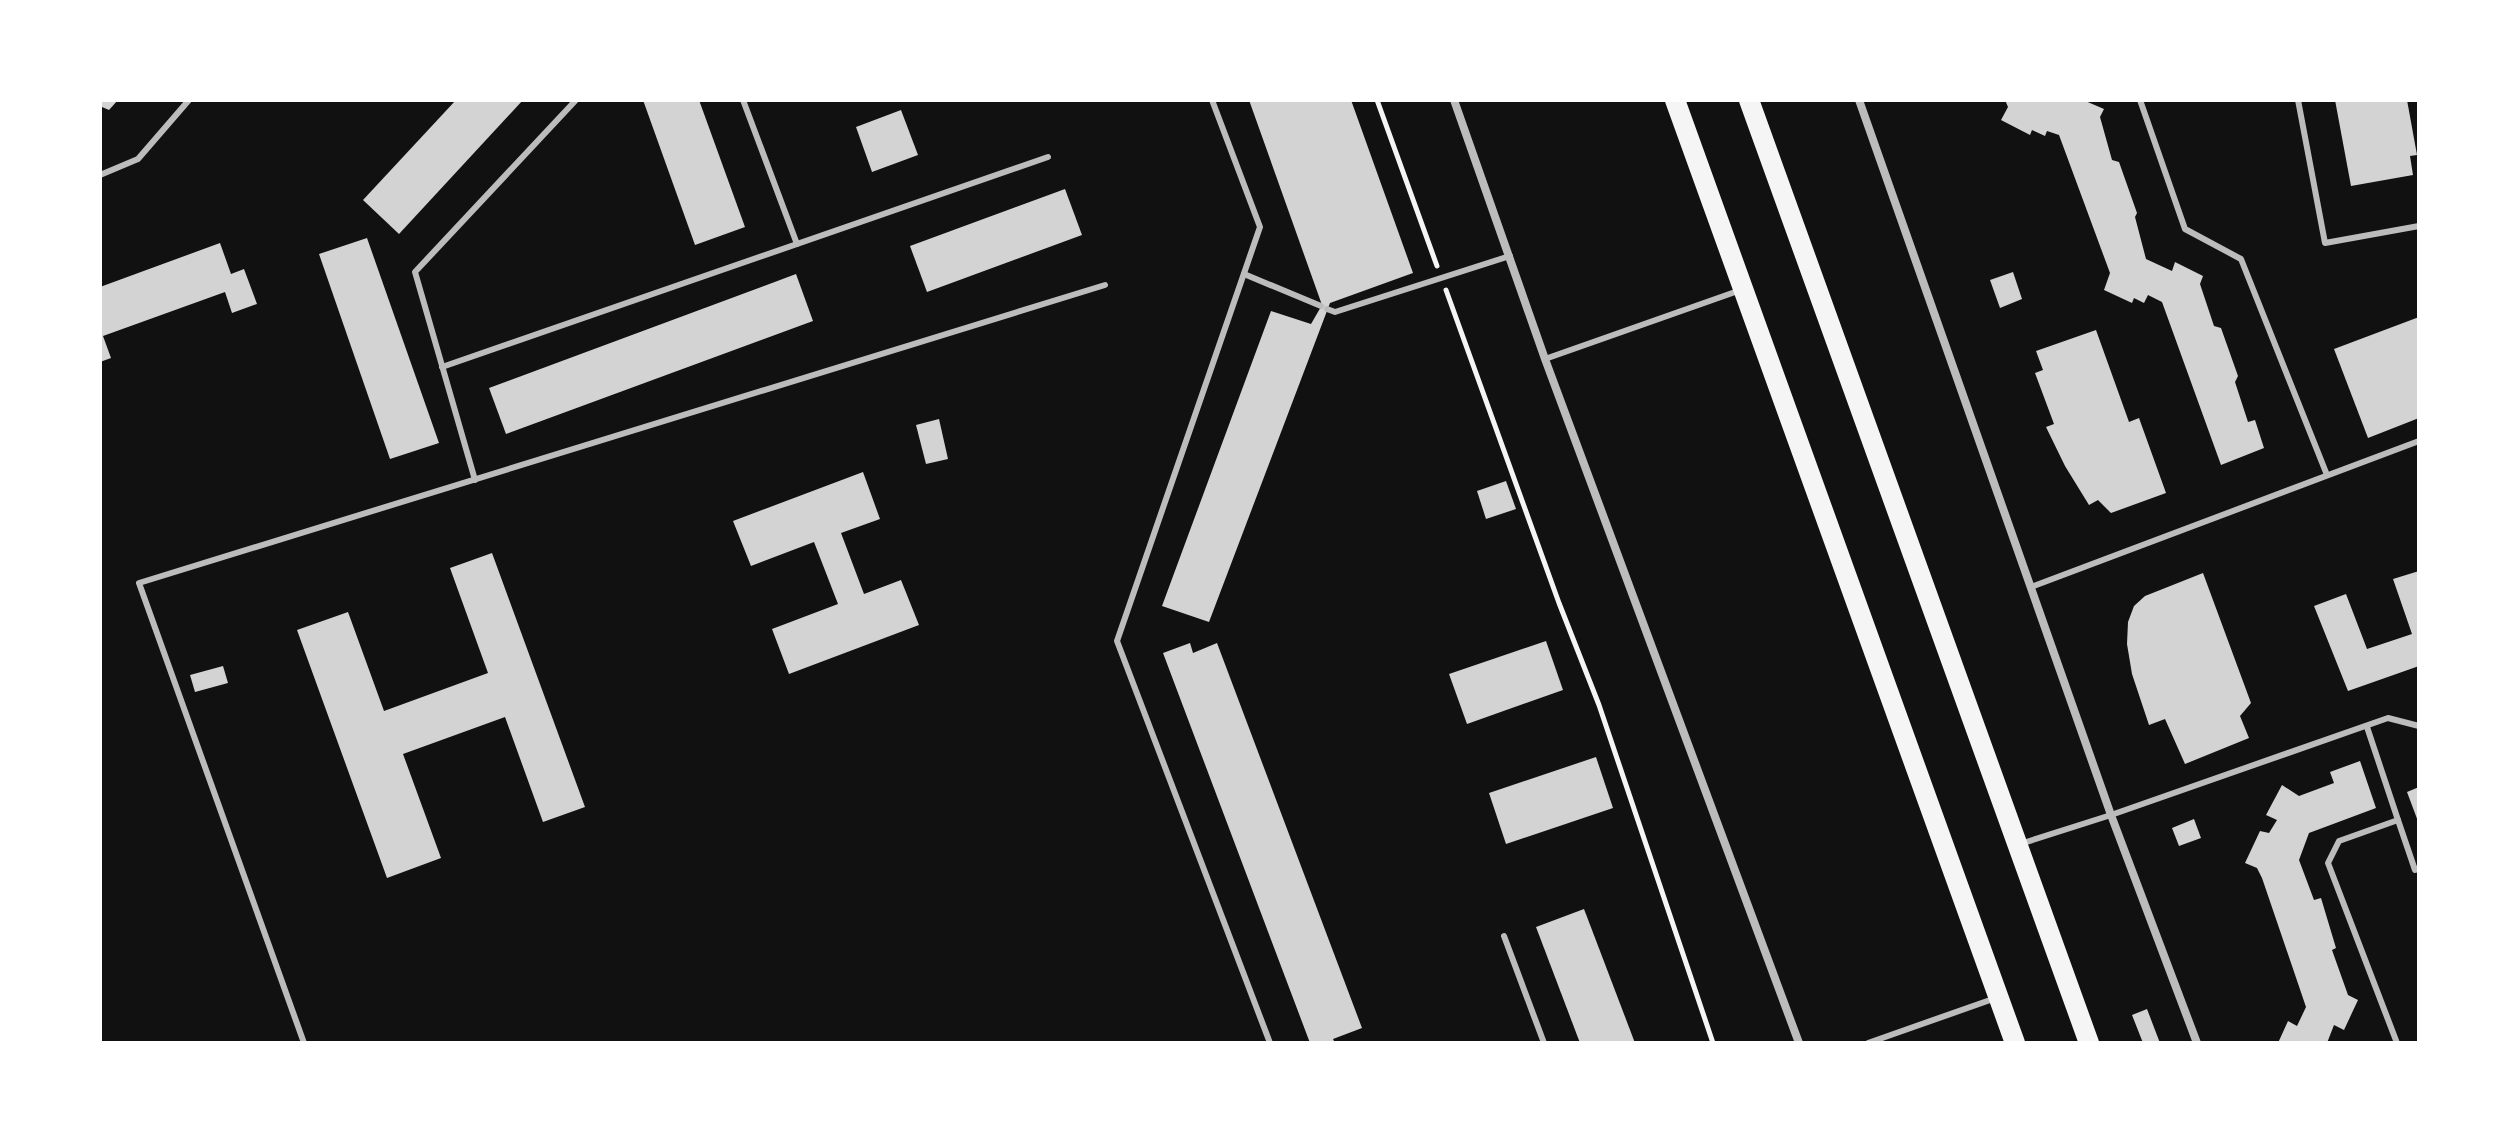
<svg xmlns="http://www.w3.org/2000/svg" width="2519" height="1143" font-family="Lato,sans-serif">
<rect width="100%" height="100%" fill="#111"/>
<!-- building -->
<g fill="#d3d3d3">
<path d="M 100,100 L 118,100 L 109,110 L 102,107 L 100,109 Z"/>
<path d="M 456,100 L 523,100 L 399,234 L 363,200 Z"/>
<path d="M 643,100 L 699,100 L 745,227 L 695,245 Z"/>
<path d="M 1249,100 L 1351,100 L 1413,273 L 1330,303 L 1209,622 L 1162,606 L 1271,311 L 1311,324 L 1322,305 Z"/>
<path d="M 2005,100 L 2083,100 L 2104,109 L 2100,117 L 2112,160 L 2119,162 L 2137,213 L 2135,217 L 2146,259 L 2172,271 L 2175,262 L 2203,276 L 2200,284 L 2214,326 L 2221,328 L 2238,376 L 2235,382 L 2248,422 L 2255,420 L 2264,448 L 2221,465 L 2162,302 L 2148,295 L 2144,303 L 2134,298 L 2132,303 L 2104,290 L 2110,273 L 2059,135 L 2047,131 L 2045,136 L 2032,130 L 2030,135 L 2001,120 L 2008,107 Z"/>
<path d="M 2335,100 L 2407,100 L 2417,155 L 2410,156 L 2413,175 L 2351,186 Z"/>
<path d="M 901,110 L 918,155 L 872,172 L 856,127 Z"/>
<path d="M 1065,189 L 1082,235 L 927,292 L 910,246 Z"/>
<path d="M 367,238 L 439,443 L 390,459 L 319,254 Z"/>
<path d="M 220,243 L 231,274 L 244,269 L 257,304 L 232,313 L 225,292 L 103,336 L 111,358 L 100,362 L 100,287 Z"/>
<path d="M 2013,272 L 2022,299 L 2000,308 L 1990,280 Z"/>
<path d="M 796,274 L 813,321 L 506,434 L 489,388 Z"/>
<path d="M 2419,317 L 2419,418 L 2368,438 L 2334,349 Z"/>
<path d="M 2096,330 L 2129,422 L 2139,418 L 2166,493 L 2111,513 L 2098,500 L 2089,505 L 2065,466 L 2046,427 L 2054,424 L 2035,373 L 2043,370 L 2036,351 Z"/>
<path d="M 939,419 L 948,459 L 926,464 L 916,425 Z"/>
<path d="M 863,472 L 880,519 L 841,533 L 864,594 L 901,580 L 919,625 L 789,674 L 772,629 L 838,604 L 814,542 L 751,566 L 733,521 Z"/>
<path d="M 1506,481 L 1516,509 L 1486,519 L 1477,491 Z"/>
<path d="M 492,553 L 585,807 L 543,822 L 505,717 L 403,754 L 441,858 L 387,878 L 297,630 L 348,612 L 384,711 L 488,673 L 450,568 Z"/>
<path d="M 2419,571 L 2419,666 L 2348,691 L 2314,606 L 2346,594 L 2367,649 L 2412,634 L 2393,579 Z"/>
<path d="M 2203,573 L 2251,703 L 2240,716 L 2249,738 L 2185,764 L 2165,719 L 2149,725 L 2132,674 L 2127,644 L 2128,622 L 2134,606 L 2145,596 Z"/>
<path d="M 1546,641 L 1563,690 L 1467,724 L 1449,674 Z"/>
<path d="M 1190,643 L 1193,653 L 1217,643 L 1362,1028 L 1333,1039 L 1335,1043 L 1310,1043 L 1163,653 Z"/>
<path d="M 223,666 L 228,683 L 195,692 L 190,675 Z"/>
<path d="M 1596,757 L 1613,808 L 1506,844 L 1489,793 Z"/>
<path d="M 2360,761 L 2376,808 L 2309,833 L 2299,860 L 2314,900 L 2321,898 L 2336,948 L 2332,950 L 2348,995 L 2358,1000 L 2344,1030 L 2334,1025 L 2327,1043 L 2278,1043 L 2288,1021 L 2297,1026 L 2306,1007 L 2262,878 L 2257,868 L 2245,863 L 2260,831 L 2269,833 L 2277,820 L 2266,815 L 2282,785 L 2299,796 L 2334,783 L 2330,772 Z"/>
<path d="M 2419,787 L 2419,824 L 2407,792 Z"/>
<path d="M 2194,819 L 2201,838 L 2179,846 L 2172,828 Z"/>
<path d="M 1584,909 L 1635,1043 L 1580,1043 L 1536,927 Z"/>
<path d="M 2147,1009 L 2155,1030 L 2160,1043 L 2143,1043 L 2132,1015 Z"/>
</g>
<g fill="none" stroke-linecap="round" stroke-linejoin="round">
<!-- path -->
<g stroke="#f5f5f5" stroke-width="5">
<path d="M 1377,100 L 1437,266"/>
<path d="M 1446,290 L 1559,603 L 1599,705 L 1713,1043"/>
</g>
<!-- service -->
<g stroke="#bcbcbc" stroke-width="6">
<path d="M 743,100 L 797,244"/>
<path d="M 1212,100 L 1260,227 L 1117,641 L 1270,1043"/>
<path d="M 2140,100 L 2185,229 L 2241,259 L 2327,475"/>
<path d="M 2298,100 L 2325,243 L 2419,226"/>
<path d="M 100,175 L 138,159 L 189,100"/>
<path d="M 1244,274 L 1321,306"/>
<path d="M 1327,309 L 1335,312 L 1510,256"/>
<path d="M 1545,359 L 1738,291"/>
<path d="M 442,367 L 1048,157"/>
<path d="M 475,480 L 415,272 L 576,100"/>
<path d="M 2031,587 L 2419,441"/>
<path d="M 2367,727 L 2398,820 L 2339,841 L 2328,863 L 2397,1043"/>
<path d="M 2398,820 L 2415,870 L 2419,868"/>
<path d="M 2020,844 L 2111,815 L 2388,718 L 2419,726"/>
<path d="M 1504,936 L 1544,1043"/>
<path d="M 304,1043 L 139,583 L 1105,285"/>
<path d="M 1868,1043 L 1993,999"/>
</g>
<!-- minor -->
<g stroke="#bcbcbc" stroke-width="8">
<path d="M 1454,100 L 1545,359 L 1799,1043"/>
<path d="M 1859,100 L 2111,815 L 2197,1043"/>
</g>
<!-- primary -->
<g stroke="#f5f5f5" stroke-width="20">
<path d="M 1675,100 L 2015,1043"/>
<path d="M 1749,100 L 2089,1043"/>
</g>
</g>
<!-- border -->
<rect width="2519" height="1143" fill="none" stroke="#ffffff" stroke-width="204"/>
</svg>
